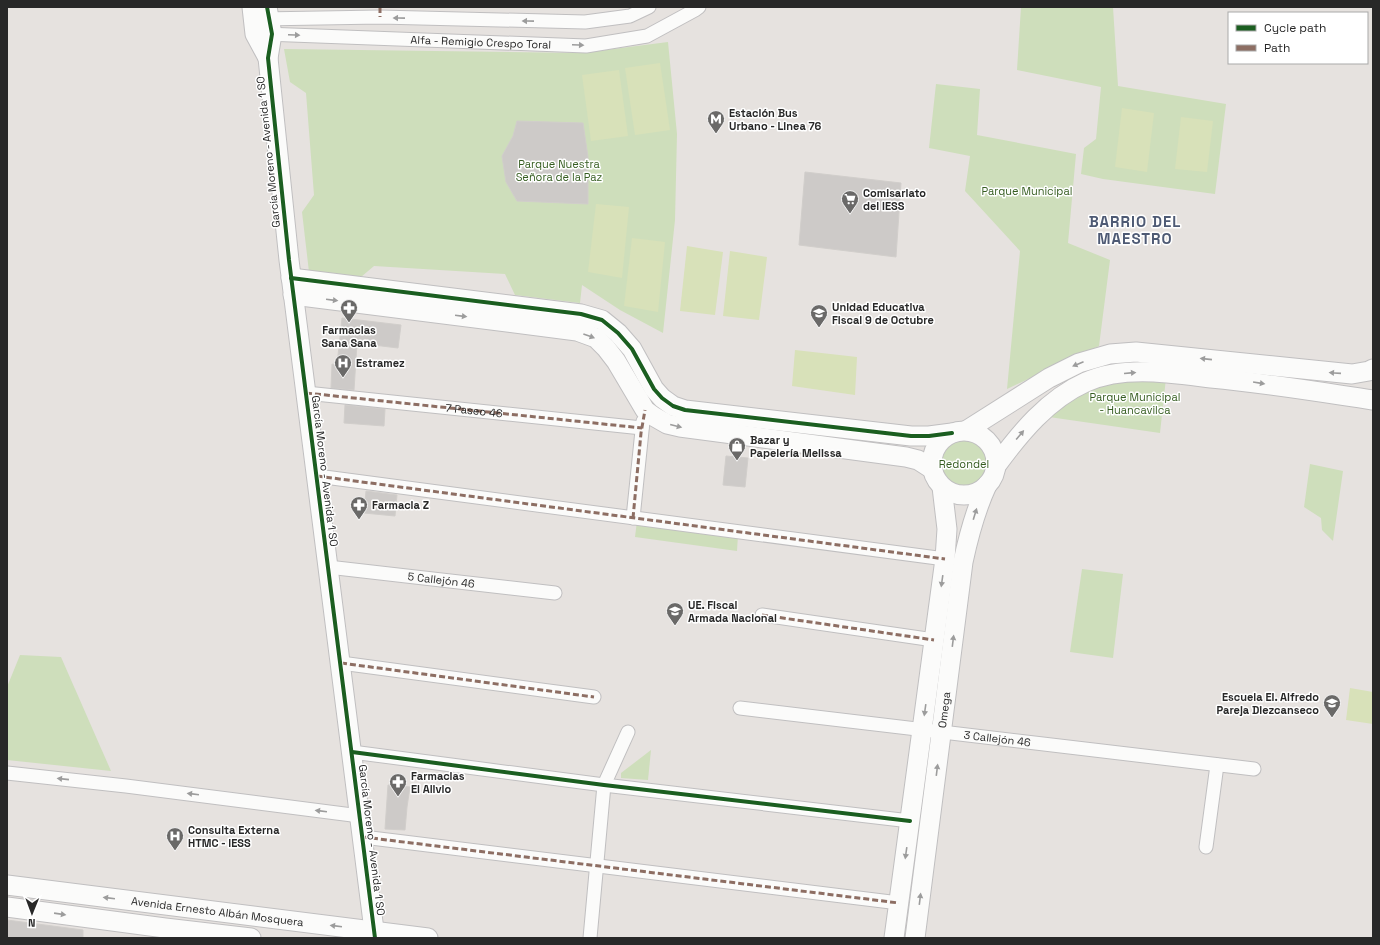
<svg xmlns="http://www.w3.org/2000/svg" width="1380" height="945" font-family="'Space Grotesk',sans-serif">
<rect width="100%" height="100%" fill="#e6e2df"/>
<!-- green -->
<g fill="#cedebb">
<path d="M 1021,7 L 1113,7 L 1118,86 L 1226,104 L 1215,194 L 1103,179 L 1081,174 L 1084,148 L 1096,139 L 1101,87 L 1017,70 Z"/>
<path d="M 668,42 L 677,134 L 675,220 L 663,333 L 620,310 L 582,285 L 580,303 L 515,295 L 505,274 L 374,266 L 361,277 L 309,272 L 302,212 L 314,195 L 306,93 L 290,82 L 284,49 L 582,53 Z"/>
<path d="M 936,84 L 980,89 L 977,135 L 1076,154 L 1068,243 L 1110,260 L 1099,346 L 1007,389 L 1020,251 L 965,191 L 970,156 L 929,148 Z"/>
<path d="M 1166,378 L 1160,433 L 1049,417 L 1051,410 L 1106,380 Z"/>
<circle cx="964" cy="463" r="23"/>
<path d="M 1310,464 L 1343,471 L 1333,541 L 1322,530 L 1321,518 L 1304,507 Z"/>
<path d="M 637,521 L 738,535 L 737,551 L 635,537 Z"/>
<path d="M 1082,569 L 1123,574 L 1113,658 L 1070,652 Z"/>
<path d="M 20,655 L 61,657 L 111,771 L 7,760 L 7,687 Z"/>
<path d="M 651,750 L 648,780 L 621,778 L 621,773 Z"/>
</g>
<!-- pitch -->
<g fill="#d8e1b9">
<path d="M 660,63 L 670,130 L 635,135 L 625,68 Z"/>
<path d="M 619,70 L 628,136 L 591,141 L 582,75 Z"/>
<path d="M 1122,108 L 1154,113 L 1147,172 L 1115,167 Z"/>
<path d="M 1181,117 L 1213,121 L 1207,172 L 1175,169 Z"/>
<path d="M 596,204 L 629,207 L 622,278 L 588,272 Z"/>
<path d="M 632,238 L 665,242 L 658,312 L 624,306 Z"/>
<path d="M 687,246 L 723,252 L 715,315 L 680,311 Z"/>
<path d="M 730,251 L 767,257 L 759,320 L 723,316 Z"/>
<path d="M 795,350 L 857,357 L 855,395 L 792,386 Z"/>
<path d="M 1350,688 L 1373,692 L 1373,724 L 1346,720 Z"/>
</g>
<!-- building -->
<g fill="#cdcac8" stroke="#d1cecb">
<path d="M 517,121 L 583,123 L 588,157 L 588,204 L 517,201 L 506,182 L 502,156 L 513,136 Z"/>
<path d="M 805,172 L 901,183 L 896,257 L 799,245 Z"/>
<path d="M 342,318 L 401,325 L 398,348 L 357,343 L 354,390 L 331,388 L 332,364 L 337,365 Z"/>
<path d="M 345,405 L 385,409 L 384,426 L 344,423 Z"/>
<path d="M 726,456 L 748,458 L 745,487 L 723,485 Z"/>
<path d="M 366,491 L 397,495 L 395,516 L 364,513 Z"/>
<path d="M 388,785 L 410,787 L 407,807 L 405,830 L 385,829 Z"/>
<path d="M 7,920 L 83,930 L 83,938 L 7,938 Z"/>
</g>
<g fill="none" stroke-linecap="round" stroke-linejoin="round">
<!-- street casing -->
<g stroke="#c0bfc0" stroke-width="15">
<g id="street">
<path d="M 261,19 L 380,17 L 585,22 L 630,16 L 649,7"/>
<path id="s1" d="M 265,34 L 586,46 L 647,36 L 695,10 L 699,7"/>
<path id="s2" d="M 306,393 L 642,428"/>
<path d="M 317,476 L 945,559"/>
<path d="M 633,518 L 643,421"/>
<path id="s3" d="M 328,567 L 555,593"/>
<path d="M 762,615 L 934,640"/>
<path d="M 341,663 L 594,697"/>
<path id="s4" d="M 740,708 L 1254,769"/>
<path d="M 352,752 L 604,785 L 910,821"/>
<path d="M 7,773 L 126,786 L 360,816"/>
<path d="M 363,837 L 899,903"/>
<path d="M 1206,847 L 1217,765"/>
<path d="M 590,938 L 604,785 L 628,732"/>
</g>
</g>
<!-- secondary casing -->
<g stroke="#c0bfc0" stroke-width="21">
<g id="secondary">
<path d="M 252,7 L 255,34 L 268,58"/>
<path d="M 267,7 L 272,34 L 268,58 L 289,260 L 375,938"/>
<path d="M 291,278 L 581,314 L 602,320 L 618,333 L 632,349 L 654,389 L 662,398 L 673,406 L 685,410 L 911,436 L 929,436 L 952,433"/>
<path d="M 293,295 L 577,331 L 596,338 L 606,348 L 616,361 L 645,410 L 653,416 L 667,424 L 680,427 L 906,457 L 918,460 L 932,469"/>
<path d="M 967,430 L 1049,378 L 1079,363 L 1110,354 L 1136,352 L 1352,374 L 1369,371 L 1373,369"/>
<circle cx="964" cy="463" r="32"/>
<path d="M 996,466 C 1020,433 1048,399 1086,382 C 1124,365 1171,373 1211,378 C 1265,383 1319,392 1373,400"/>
<path id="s5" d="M 7,885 L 428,938"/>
<path d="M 7,907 L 165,928 L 251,938"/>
<path d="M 894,938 L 945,559 L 947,529 L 942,487"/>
<path id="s6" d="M 915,938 L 963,562 C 969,534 975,511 987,485"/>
</g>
</g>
<!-- street -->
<use href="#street" stroke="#fbfbfa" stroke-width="13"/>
<!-- secondary -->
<use href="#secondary" stroke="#fbfbfa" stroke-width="19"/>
<!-- quiet -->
<g stroke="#8d6e63" stroke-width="3" stroke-dasharray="6 3" stroke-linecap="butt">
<path d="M 380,7 L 380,17"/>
<path d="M 306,393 L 642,428"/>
<path d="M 317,476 L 945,559"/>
<path d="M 633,518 L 641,433 L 645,410"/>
<path d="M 762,615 L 934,640"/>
<path d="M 341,663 L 594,697"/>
<path d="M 363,837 L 899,903"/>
</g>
<!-- cycleway casing -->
<g stroke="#fff" stroke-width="6">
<g id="cycleway">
<path d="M 267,7 L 272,34 L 268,58 L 289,260 L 375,938"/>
<path d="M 291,278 L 581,314 L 602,320 L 618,333 L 632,349 L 654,389 L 662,398 L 673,406 L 685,410 L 911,436 L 929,436 L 952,433"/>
<path d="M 352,752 L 604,785 L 910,821"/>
</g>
</g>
<!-- cycleway -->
<use href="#cycleway" stroke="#1b5e20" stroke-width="4"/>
</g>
<!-- one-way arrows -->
<defs><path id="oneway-solid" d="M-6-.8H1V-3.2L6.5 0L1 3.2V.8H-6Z"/></defs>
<g fill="#9c9c9c">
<use href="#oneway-solid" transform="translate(399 18) rotate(-179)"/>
<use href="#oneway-solid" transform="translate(528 21) rotate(-179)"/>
<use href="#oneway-solid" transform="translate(294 35) rotate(2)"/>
<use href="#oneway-solid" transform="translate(578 45) rotate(2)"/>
<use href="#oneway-solid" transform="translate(332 300) rotate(7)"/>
<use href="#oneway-solid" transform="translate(461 316) rotate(7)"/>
<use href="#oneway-solid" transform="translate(589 336) rotate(20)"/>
<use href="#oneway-solid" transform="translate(1206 359) rotate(-174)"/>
<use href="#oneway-solid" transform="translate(1078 364) rotate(157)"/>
<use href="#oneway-solid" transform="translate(1130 373) rotate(-5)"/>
<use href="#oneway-solid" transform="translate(1335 373) rotate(-176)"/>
<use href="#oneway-solid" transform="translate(1259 383) rotate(9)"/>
<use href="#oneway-solid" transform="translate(676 426) rotate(14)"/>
<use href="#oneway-solid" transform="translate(1020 435) rotate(-50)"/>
<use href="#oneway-solid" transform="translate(975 514) rotate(-73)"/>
<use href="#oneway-solid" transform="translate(942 581) rotate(98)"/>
<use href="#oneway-solid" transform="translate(953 641) rotate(-83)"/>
<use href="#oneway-solid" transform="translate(925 710) rotate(98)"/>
<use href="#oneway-solid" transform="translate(937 770) rotate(-83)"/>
<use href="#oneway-solid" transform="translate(63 779) rotate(-174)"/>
<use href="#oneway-solid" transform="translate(193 794) rotate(-173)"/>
<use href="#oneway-solid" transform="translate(321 811) rotate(-173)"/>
<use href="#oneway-solid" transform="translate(906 853) rotate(98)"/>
<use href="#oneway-solid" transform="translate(109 898) rotate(-173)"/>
<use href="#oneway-solid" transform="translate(920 899) rotate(-83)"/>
<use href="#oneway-solid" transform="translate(60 914) rotate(8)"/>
<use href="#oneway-solid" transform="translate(336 926) rotate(-173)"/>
</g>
<!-- icons -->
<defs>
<g id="metro-pin" transform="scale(0.9)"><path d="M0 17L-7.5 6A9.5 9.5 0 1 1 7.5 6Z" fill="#6a6968" stroke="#fff"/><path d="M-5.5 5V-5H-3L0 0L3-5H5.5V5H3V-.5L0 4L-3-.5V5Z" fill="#fff"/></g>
<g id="supermarket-pin" transform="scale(0.9)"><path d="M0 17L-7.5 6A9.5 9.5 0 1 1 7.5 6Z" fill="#6a6968" stroke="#fff"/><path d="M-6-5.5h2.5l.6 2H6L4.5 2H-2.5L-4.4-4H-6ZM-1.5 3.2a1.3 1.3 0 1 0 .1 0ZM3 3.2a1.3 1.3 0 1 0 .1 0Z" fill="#fff"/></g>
<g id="pharmacy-pin" transform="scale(0.9)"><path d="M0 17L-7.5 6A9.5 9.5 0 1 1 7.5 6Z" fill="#6a6968" stroke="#fff"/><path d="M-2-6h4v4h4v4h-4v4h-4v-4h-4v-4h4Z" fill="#fff"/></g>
<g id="school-pin" transform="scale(0.9)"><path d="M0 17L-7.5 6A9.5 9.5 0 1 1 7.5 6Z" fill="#6a6968" stroke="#fff"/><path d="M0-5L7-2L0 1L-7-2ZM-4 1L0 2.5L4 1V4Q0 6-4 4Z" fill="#fff"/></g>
<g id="hospital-pin" transform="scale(0.9)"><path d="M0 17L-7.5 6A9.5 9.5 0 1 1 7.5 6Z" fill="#6a6968" stroke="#fff"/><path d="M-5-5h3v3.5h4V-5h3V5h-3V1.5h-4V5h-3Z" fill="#fff"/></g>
<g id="shop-pin" transform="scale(0.9)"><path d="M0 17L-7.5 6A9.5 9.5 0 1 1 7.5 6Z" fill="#6a6968" stroke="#fff"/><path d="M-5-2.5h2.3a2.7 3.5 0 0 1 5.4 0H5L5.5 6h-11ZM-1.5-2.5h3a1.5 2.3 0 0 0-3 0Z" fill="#fff"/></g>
</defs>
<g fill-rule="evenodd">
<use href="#metro-pin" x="716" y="119"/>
<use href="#supermarket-pin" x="850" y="199"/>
<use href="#pharmacy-pin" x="349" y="308"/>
<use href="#school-pin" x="819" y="313"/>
<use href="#hospital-pin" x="343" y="363"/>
<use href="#shop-pin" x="737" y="446"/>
<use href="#pharmacy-pin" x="359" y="505"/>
<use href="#school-pin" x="675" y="611"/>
<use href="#school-pin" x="1332" y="703"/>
<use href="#pharmacy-pin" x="398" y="782"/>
<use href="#hospital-pin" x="175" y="836"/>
</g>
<g text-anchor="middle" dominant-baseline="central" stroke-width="3" stroke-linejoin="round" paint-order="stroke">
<!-- street labels -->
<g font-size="11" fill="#282828" stroke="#fff">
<text stroke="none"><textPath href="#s1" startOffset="216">Alfa - Remigio Crespo Toral</textPath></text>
<text transform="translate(268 152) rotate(-96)">García Moreno - Avenida 1 SO</text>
<text stroke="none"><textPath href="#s2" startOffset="169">7 Paseo 46</textPath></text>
<text transform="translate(325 471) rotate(83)">García Moreno - Avenida 1 SO</text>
<text stroke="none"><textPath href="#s3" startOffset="114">5 Callejón 46</textPath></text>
<text stroke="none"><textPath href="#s6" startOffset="230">Omega</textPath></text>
<text stroke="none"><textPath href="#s4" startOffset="259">3 Callejón 46</textPath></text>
<text transform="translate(372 840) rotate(83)">García Moreno - Avenida 1 SO</text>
<text stroke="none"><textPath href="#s5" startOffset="212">Avenida Ernesto Albán Mosquera</textPath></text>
</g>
<!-- poi labels -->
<g font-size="11" font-weight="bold" fill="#282828" stroke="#fff" text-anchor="start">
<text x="729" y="113">Estación Bus<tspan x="729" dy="13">Urbano - Linea 76</tspan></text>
<text x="863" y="193">Comisariato<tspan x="863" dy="13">del IESS</tspan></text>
<text x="832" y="307">Unidad Educativa<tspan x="832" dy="13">Fiscal 9 de Octubre</tspan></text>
<text x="349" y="330" text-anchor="middle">Farmacias<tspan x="349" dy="13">Sana Sana</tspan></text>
<text x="356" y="363">Estramez</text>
<text x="750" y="440">Bazar y<tspan x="750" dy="13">Papelería Melissa</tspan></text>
<text x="372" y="505">Farmacia Z</text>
<text x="688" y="605">UE. Fiscal<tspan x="688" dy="13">Armada Nacional</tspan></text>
<text x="1319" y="697" text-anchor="end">Escuela EI. Alfredo<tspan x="1319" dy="13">Pareja Diezcanseco</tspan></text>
<text x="411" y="776">Farmacias<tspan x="411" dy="13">El Alivio</tspan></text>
<text x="188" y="830">Consulta Externa<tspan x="188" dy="13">HTMC - IESS</tspan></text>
</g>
<!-- park labels -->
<g font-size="11" fill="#365d21" stroke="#fff">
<text x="559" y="164">Parque Nuestra<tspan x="559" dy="13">Señora de la Paz</tspan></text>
<text x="1027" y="191">Parque Municipal</text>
<text x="1135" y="397">Parque Municipal<tspan x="1135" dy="13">- Huancavilca</tspan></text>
<text x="964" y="464">Redondel</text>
</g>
<!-- district labels -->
<g font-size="15" font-weight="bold" letter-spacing="1" fill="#4e5a74" stroke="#fff">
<text x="1135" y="221">BARRIO DEL<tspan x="1135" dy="17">MAESTRO</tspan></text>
</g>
</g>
<!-- border -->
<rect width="1380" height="945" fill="none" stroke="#282828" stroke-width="16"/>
<!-- legend -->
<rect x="1228" y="12" width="140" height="52" fill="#ffffff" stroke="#a9a9a9"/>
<rect x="1236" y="25" width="20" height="6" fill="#1b5e20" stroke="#a9a9a9"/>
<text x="1264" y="32" font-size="12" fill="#282828">Cycle path</text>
<rect x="1236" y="45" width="20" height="6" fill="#8d6e63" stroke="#a9a9a9"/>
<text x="1264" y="52" font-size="12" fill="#282828">Path</text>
<!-- north arrow -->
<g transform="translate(32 913) rotate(181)" stroke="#ffffff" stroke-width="3" paint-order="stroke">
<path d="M0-3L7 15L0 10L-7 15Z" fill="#282828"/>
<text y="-6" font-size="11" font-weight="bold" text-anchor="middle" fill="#282828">N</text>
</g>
</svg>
